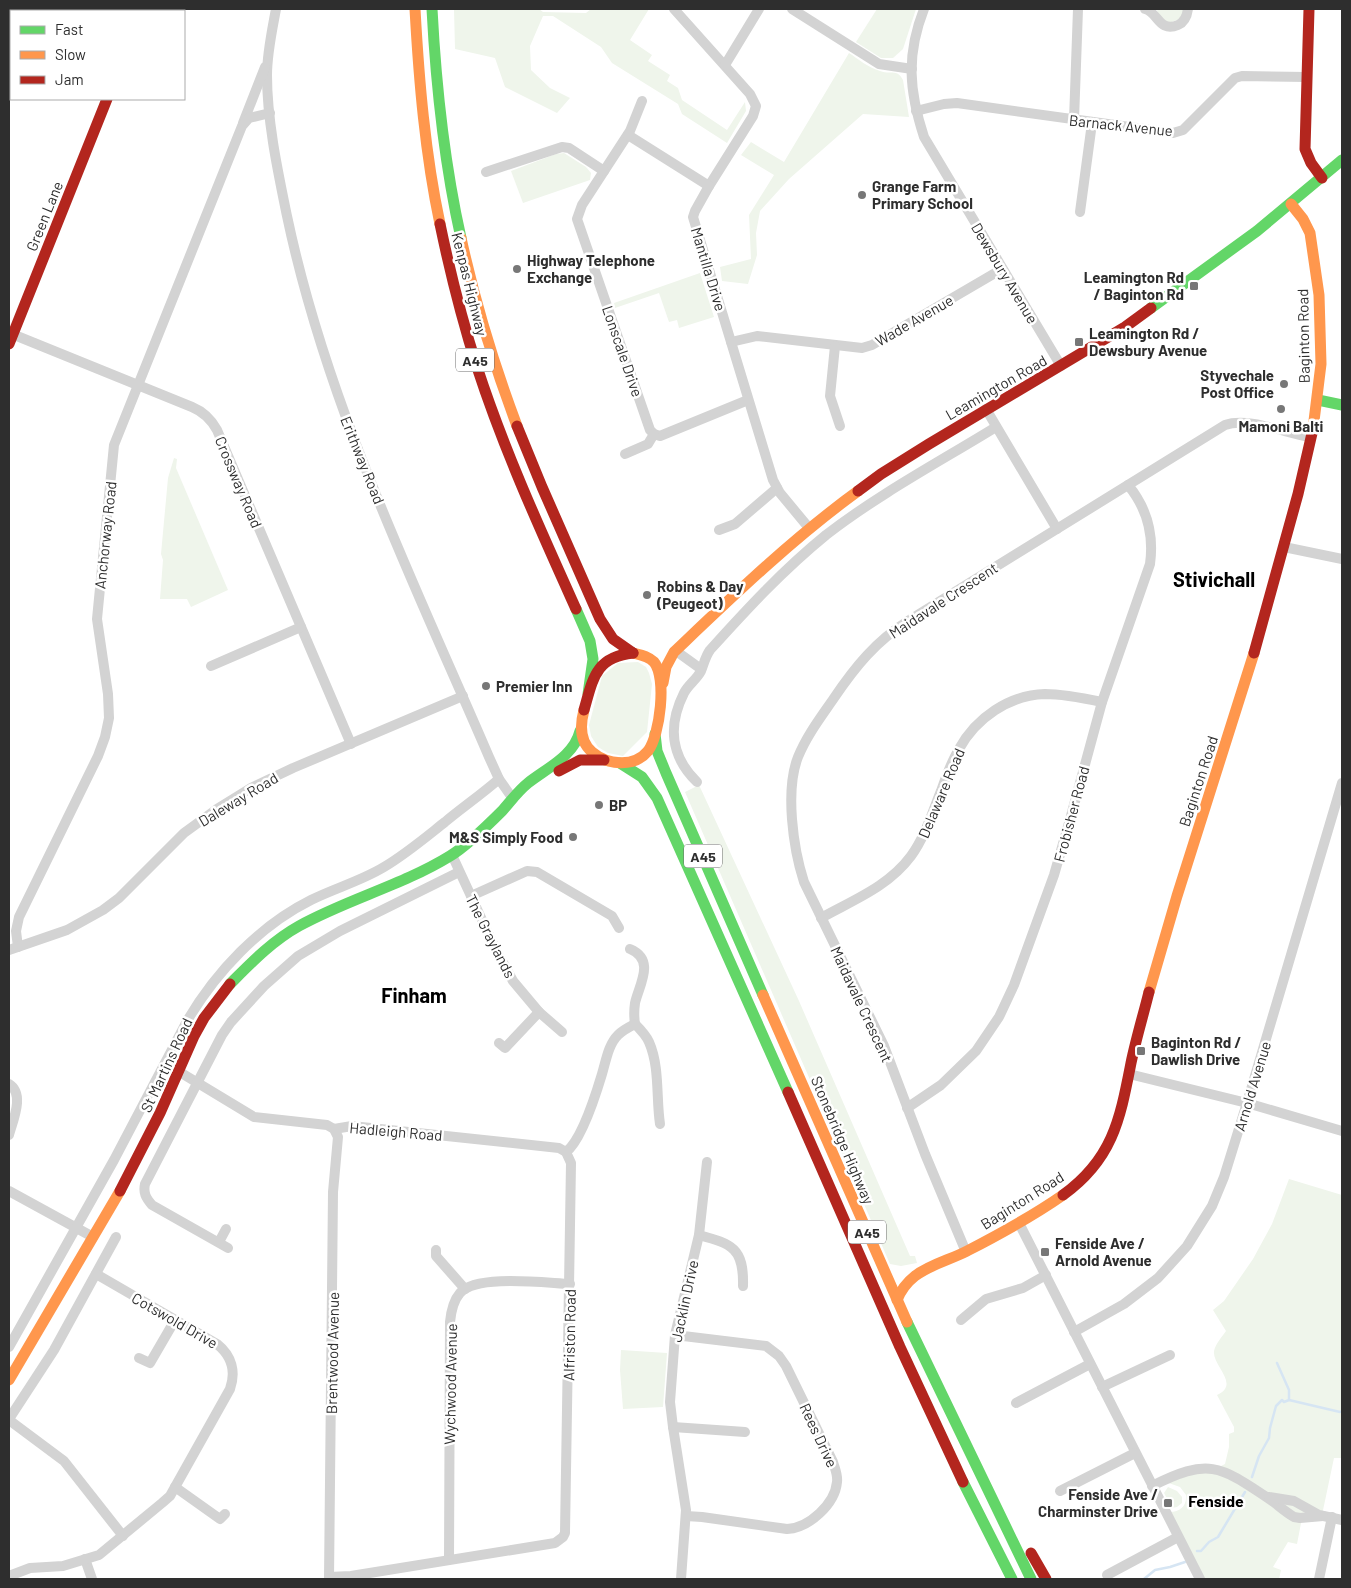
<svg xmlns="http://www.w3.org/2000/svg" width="1351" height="1588" font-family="Barlow,sans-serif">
<rect width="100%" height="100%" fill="#fff"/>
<!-- green -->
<g fill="#eff5eb">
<path d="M 454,9 L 539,9 L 543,12 L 586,13 L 591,9 L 649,9 L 630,40 L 652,55 L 648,61 L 670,75 L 667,81 L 678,88 L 682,100 L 727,130 L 745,102 L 746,111 L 727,143 L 682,114 L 678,104 L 612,63 L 601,47 L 553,16 L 543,16 L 530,46 L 531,70 L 550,88 L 570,98 L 557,113 L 505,87 L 495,58 L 455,49 Z"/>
<path d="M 877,9 L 916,9 L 903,49 L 893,58 L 881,58 L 856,42 Z"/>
<path d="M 1157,9 L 1185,9 L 1182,18 L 1169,23 L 1158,15 Z"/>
<path d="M 849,53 C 858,59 869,68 880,71 C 890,75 897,68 903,80 L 909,117 L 863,114 L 789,179 L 760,211 L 756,233 L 757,255 L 748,284 L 722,281 L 720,267 L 751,259 L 749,215 L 774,175 L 741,155 L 751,142 L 784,162 Z"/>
<path d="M 564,153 L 586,167 L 591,173 L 590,180 L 523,203 L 511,171 L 556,154 Z"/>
<path d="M 700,273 L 714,317 L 679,328 L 677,320 L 669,322 L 659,293 L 615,308 L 614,303 Z"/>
<path d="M 174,458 L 177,459 L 176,468 L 228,590 L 191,607 L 187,599 L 160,599 L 163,560 L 161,554 L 168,478 Z"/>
<path d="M 638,662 L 646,667 L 649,673 L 652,684 L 647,732 L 623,756 L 608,753 L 598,747 L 591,736 L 589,725 L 602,676 L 618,663 Z"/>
<path d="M 699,785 L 799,1001 L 910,1256 L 915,1256 L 917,1263 L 901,1266 L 890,1264 L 685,792 Z"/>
<path d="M 1289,1179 L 1342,1195 L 1342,1458 L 1334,1458 L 1322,1515 L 1302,1518 L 1297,1544 L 1288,1542 L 1273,1567 L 1281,1570 L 1279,1579 L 1200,1579 L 1170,1512 C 1180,1512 1187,1506 1186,1495 L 1180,1487 L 1163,1481 L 1215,1469 L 1225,1464 L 1229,1447 L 1229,1434 L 1234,1432 L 1234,1427 L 1217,1395 C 1241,1384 1212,1366 1214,1351 C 1216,1343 1222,1337 1226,1331 L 1213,1310 L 1224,1301 L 1253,1259 L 1272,1224 Z"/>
<path d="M 621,1350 L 667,1353 L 663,1407 L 623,1409 L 620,1370 Z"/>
<path d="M 1168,1487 L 1177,1491 L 1182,1497 L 1182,1503 L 1177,1507 L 1172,1508 L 1164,1493 Z"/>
</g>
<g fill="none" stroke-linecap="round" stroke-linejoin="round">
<!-- stream -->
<g stroke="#d6e5f3" stroke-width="2.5">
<path d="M 1289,1400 L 1340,1412 L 1342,1411"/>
<path d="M 1252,1477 L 1259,1456 L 1269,1438 L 1270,1428 L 1276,1406 L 1282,1400 L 1284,1402 L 1289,1400 L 1289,1390 L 1277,1363"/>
<path d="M 1197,1551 L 1201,1551 L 1209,1542 L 1218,1537 L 1245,1492"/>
<path d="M 1144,1579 L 1155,1570 L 1170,1567 L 1185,1562"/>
</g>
<!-- street -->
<g stroke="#d3d3d3" stroke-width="10">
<path d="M 276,9 C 272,31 267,53 267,75 C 267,121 278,172 287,216 C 327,406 413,580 489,757 L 499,779 L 513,799"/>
<path d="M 674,9 L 750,94 L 756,106 L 753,116 L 709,186 L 695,211 L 693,217 L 773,480 L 780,493 L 809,528"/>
<path d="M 792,9 L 879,64 L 912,69"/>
<path d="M 924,9 C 906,55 909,91 924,137 L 1061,366"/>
<path d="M 1145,9 C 1158,12 1159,33 1178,25 C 1185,22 1187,16 1188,9"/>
<path d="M 725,65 L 759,9"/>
<path d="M 642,101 L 630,131 L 582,205 L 577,219 L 650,430 L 654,434 L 660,436 L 748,400"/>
<path d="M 916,111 L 944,104 L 957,103 L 1173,133 L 1183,130 L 1235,78 L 1242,76 L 1307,77"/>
<path d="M 1074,120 L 1078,9"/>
<path d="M 243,123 L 265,67"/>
<path d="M 628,135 L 709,186"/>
<path d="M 486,172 L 562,147 L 569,148 L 604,171"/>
<path d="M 1080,212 L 1092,123"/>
<path d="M 12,334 L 192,407 C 204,412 211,419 217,430 L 351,744"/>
<path d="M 731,342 L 757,336 L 862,348 L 872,345 L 1002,269"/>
<path d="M 835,346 L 830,396 L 840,426"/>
<path d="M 986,409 L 1057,529"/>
<path d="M 625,454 L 648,444 L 654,434"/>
<path d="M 719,530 L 735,524 L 777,488"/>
<path d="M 1284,547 L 1342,559"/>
<path d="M 676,651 L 701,669"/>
<path d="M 211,666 L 301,627"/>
<path d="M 697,782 C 670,756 668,725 684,693 C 688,685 697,679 701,671 C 704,664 705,657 710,650 C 747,609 783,570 826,535 C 879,494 939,462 996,427"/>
<path d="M 452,855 L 495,948 L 513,981 L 539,1012 L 562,1032"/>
<path d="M 471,896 L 527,871 L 537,872 L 612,916 L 619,928"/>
<path d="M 821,918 C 853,900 888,887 911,856 C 925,837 932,813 941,791 C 946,777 951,762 959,749 C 976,718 1009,695 1045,694 C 1064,694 1083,698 1102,702"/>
<path d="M 18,947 L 16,931 L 19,917 L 98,756 L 105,737 L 109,718 L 108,694 L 97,619 L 114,445 L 242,126 L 249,118 L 270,113"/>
<path d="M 630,949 C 656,960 639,985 635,1003 C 634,1010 634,1017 635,1024"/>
<path d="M 9,950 L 67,930 L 103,910 L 119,898 L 184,833 L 217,809 L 251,788 L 293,768 L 463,696"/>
<path d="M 499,1043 L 505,1048 L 539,1012"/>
<path d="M 178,1071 L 254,1117 L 327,1125 L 334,1129 L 338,1137 L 333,1192 L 329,1579"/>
<path d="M 1129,1074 L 1247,1103 L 1342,1131"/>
<path d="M 9,1084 C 25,1094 13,1120 9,1135"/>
<path d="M 907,1108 L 941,1085 L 976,1051 L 999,1017 L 1014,985 L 1054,875 L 1071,816 L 1102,702 L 1150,564 C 1154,535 1147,508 1128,485"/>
<path d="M 566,1152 C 582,1140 596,1094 602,1074 C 606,1061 608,1045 618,1035 C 623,1030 629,1027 635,1024 C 640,1029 646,1035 649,1042 C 660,1067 656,1098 660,1124"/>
<path d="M 9,1191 L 93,1237"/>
<path d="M 1019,1223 L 1200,1579"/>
<path d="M 699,1235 C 732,1244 744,1248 743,1286"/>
<path d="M 219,1242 L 226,1229"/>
<path d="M 228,1248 L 152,1205 C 146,1198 143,1193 145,1184 L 222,1035 L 231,1022 L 264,986 L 298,956 L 340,931 L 459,872"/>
<path d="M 436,1250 L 436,1256 L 465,1289"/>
<path d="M 966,1252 L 925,1154 L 884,1046 L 804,882 C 793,848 785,790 798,757 C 807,735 821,717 834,698 C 855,667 876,641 908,621 L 1225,425 C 1248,417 1286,433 1310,437"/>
<path d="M 961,1320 L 986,1299 L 1023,1288 L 1046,1275"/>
<path d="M 1074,1332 L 1124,1304 L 1158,1278 L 1187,1246 L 1212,1206 L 1224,1177 L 1247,1103 L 1342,783"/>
<path d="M 675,1335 L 766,1346 L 779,1356 L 786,1366 L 833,1462 C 835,1469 838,1475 837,1482 C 835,1504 809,1528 787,1529 L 702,1517 L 686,1516"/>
<path d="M 9,1347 L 114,1160 L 187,1021 C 216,972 259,926 311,900 C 335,888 361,881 384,867 C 406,854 426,837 445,822 C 463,807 482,794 499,779"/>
<path d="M 139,1358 L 150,1363 L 175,1320"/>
<path d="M 1102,1387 L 1170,1355"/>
<path d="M 1016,1403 L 1090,1364"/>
<path d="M 9,1419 L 54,1350 L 116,1237"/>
<path d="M 9,1420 L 64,1461 L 123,1536"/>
<path d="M 673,1427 L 745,1432"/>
<path d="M 1152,1486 C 1208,1458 1219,1465 1268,1498 C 1277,1504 1284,1511 1294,1517 L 1300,1518 L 1323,1516"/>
<path d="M 175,1487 L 220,1519 L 225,1514"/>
<path d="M 1060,1491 L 1135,1453"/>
<path d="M 1269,1497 L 1294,1501 L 1319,1515 L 1342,1520"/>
<path d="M 85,1559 L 92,1579"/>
<path d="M 449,1560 L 450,1322 C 451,1312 453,1301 460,1293 C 476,1274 545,1283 570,1284"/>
<path d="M 1107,1575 L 1178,1537"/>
<path d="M 9,1576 L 30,1568 L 63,1566 L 99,1555 L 162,1503 L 170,1496 L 230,1389 C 236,1372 232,1356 217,1344 L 96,1274"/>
<path d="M 329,1577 L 351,1576 L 555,1543 L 563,1537 L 565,1533 L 571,1163 L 566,1152 L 559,1148 L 352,1126 L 334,1129"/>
<path d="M 681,1579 L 686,1510 L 673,1427 L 670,1402 L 675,1335 L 699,1235 L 707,1162"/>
<path d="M 1319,1579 L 1332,1517"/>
</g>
<!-- fast -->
<g stroke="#63d668" stroke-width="11">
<path d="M 432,9 C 436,86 444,162 461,238"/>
<path d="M 1151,308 L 1257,231 L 1342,160"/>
<path d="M 1318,400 L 1342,405"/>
<path d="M 576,609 L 590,641 L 593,659 L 588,694"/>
<path d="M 655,734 L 657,751 L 666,773 L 763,995"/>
<path d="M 620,763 L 642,777 L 657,798 L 788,1092"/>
<path d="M 230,984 C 251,963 272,941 299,926 C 348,899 403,885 450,856 C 465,847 490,823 502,811 C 510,802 518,791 528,783 C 547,768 574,756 580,731"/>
<path d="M 907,1322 L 1031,1579"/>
<path d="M 963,1482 L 1012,1579"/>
</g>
<!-- slow -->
<g stroke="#ff974d" stroke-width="11">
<path d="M 415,9 C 419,81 425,153 440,224"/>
<path d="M 1291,204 L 1303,219 L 1310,233 L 1319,295 L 1321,364 L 1313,429"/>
<path d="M 461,238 C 475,302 494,365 517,426"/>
<path d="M 663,683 L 666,667 L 674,652 C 733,596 792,539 858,491"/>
<path d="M 584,710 C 580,725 579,741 592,752 C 607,765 634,768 648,751 C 660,735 667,678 654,662 C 648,656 641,655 633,653"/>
<path d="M 1149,992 L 1177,896 L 1254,653"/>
<path d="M 763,995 L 907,1322"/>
<path d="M 897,1300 C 901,1290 906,1283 915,1276 C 931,1264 950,1260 967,1251 C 1000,1234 1033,1216 1063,1195"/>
<path d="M 9,1380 L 120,1191"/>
</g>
<!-- jam -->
<g stroke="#b3261e" stroke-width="11">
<path d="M 1309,9 L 1305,149 L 1311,163 L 1322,178"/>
<path d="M 141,11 L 142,9"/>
<path d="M 440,224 C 450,272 462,320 477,367 C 504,450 540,529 576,609"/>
<path d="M 9,344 L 107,99"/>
<path d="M 517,426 L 542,487 L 600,619 L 613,639 L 633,653"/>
<path d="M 858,491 L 881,474 L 929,444 L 1125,327 L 1151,308"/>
<path d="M 1254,653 L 1298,494 L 1313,429"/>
<path d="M 584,710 C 593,679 595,657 633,653"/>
<path d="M 559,771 L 580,760 L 604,760"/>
<path d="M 788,1092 L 900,1347 L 963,1482"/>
<path d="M 120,1191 L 160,1113 L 194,1036 L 204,1018 L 230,984"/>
<path d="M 1063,1195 C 1113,1159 1120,1119 1131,1063 C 1136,1039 1143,1016 1149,992"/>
<path d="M 1031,1553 L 1046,1579"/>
</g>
</g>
<!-- markers -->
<g fill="#777" stroke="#fff" stroke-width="2">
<circle cx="862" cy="195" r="5"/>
<circle cx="517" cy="269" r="5"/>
<rect x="1189" y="281" width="10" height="10" rx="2.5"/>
<rect x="1074" y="337" width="10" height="10" rx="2.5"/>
<circle cx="1284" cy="384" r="5"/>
<circle cx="1281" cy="409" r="5"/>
<circle cx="647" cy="595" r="5"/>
<circle cx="486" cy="686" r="5"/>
<circle cx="599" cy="805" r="5"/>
<circle cx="573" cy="837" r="5"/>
<rect x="1136" y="1046" width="10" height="10" rx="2.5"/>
<rect x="1040" y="1247" width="10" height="10" rx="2.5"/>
<rect x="1163" y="1498" width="10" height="10" rx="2.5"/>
</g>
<g text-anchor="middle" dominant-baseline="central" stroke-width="5" stroke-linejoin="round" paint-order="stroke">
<!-- shield labels -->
<g fill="#fff" stroke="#6d6d6d" stroke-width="1">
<rect x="456" y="348.5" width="38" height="23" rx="4"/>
<rect x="684" y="844.5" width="38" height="23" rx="4"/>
<rect x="848" y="1220.5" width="38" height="23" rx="4"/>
</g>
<g font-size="14" font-weight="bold" fill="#2e2e2e">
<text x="475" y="360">A45</text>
<text x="703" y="856">A45</text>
<text x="867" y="1232">A45</text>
</g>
<!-- street labels -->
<g font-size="15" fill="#2e2e2e" stroke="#fff">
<text transform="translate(1121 125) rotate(6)">Barnack Avenue</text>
<text transform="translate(44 216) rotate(-68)">Green Lane</text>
<text transform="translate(709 269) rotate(73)">Mantilla Drive</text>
<text transform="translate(1005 273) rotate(59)">Dewsbury Avenue</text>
<text transform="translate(470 284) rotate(76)">Kenpas Highway</text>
<text transform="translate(914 320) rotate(-30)">Wade Avenue</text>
<text transform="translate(1303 336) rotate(-91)">Baginton Road</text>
<text transform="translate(623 351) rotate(71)">Lonscale Drive</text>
<text transform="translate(996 387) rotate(-30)">Leamington Road</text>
<text transform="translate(363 460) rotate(68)">Erithway Road</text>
<text transform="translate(239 482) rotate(67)">Crossway Road</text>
<text transform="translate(105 535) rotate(-84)">Anchorway Road</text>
<text transform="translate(943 600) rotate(-33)">Maidavale Crescent</text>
<text transform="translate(1198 781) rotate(-72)">Baginton Road</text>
<text transform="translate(941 793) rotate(-67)">Delaware Road</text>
<text transform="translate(238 799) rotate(-31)">Daleway Road</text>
<text transform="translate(1071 814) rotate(-75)">Frobisher Road</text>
<text transform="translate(491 936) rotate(63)">The Graylands</text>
<text transform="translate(862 1004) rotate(65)">Maidavale Crescent</text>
<text transform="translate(166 1065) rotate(-65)">St Martins Road</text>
<text transform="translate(1252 1086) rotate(-73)">Arnold Avenue</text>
<text transform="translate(396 1131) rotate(5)">Hadleigh Road</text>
<text transform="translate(843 1140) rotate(67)">Stonebridge Highway</text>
<text transform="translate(1022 1200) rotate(-32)">Baginton Road</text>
<text transform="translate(684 1301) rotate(-78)">Jacklin Drive</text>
<text transform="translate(175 1320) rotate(30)">Cotswold Drive</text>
<text transform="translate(569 1335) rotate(-89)">Alfriston Road</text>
<text transform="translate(332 1353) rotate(-89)">Brentwood Avenue</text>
<text transform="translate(450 1384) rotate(-89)">Wychwood Avenue</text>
<text transform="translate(819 1435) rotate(65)">Rees Drive</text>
</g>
<!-- poi labels -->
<g font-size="15" font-weight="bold" fill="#2e2e2e" stroke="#fff" text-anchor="start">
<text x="872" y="186">Grange Farm<tspan x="872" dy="17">Primary School</tspan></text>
<text x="527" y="260">Highway Telephone<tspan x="527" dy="17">Exchange</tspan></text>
<text x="1184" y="277" text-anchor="end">Leamington Rd<tspan x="1184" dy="17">/ Baginton Rd</tspan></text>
<text x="1089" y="333">Leamington Rd /<tspan x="1089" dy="17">Dewsbury Avenue</tspan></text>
<text x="1274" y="375" text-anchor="end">Styvechale<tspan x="1274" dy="17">Post Office</tspan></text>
<text x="1281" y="426" text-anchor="middle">Mamoni Balti</text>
<text x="657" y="586">Robins &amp; Day<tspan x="657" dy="17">(Peugeot)</tspan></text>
<text x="496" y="686">Premier Inn</text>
<text x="609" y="805">BP</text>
<text x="563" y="837" text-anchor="end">M&amp;S Simply Food</text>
<text x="1151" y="1042">Baginton Rd /<tspan x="1151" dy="17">Dawlish Drive</tspan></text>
<text x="1055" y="1243">Fenside Ave /<tspan x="1055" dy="17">Arnold Avenue</tspan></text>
<text x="1158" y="1494" text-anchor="end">Fenside Ave /<tspan x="1158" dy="17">Charminster Drive</tspan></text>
</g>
<!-- neighbourhood labels -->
<g font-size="16" font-weight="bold" fill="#000" stroke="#fff">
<text x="1216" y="1500">Fenside</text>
</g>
<!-- district labels -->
<g font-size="20" font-weight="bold" fill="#000" stroke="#fff">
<text x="1214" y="579">Stivichall</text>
<text x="414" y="995">Finham</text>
</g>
</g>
<!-- border -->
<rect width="1351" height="1588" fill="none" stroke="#2e2e2e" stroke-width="20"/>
<!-- legend -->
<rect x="10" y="10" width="175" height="90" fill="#ffffff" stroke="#ababab"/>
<rect x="20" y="26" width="25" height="8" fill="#63d668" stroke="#ababab"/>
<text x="55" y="35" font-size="15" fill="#2e2e2e">Fast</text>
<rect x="20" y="51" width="25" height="8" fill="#ff974d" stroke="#ababab"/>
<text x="55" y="60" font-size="15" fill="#2e2e2e">Slow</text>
<rect x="20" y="76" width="25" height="8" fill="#b3261e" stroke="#ababab"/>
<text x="55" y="85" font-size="15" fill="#2e2e2e">Jam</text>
</svg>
